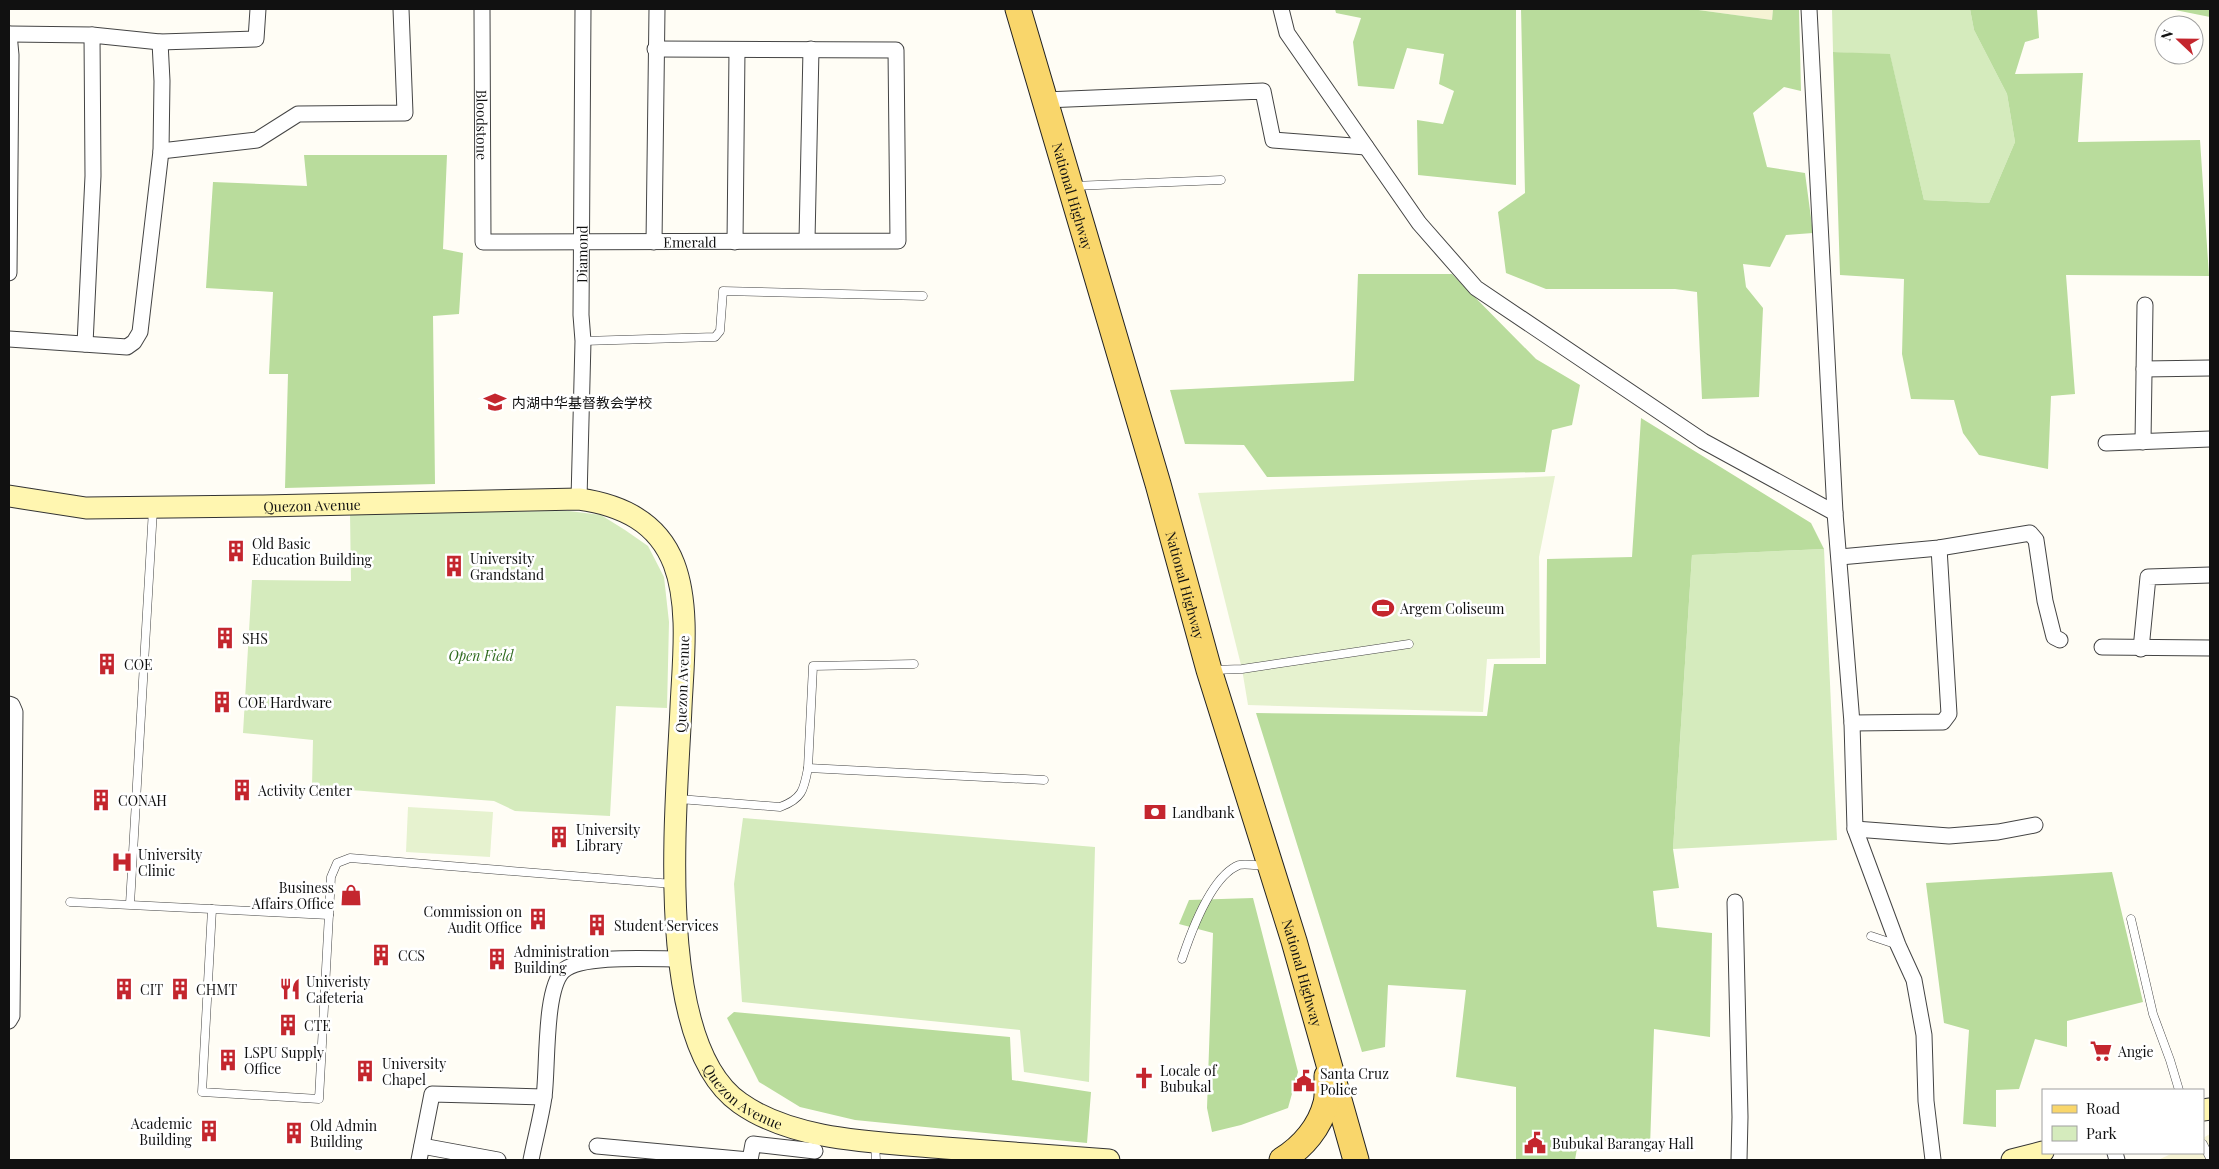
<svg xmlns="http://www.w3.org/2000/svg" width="2219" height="1169" font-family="'Playfair Display','Noto Sans SC',serif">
<rect width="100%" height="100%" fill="#fffdf5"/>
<!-- farmland -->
<g fill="#f6f3d4">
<path d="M 1691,9 L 1773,9 L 1772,20 Z"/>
<path d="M 2210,1134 L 2210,1160 L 2158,1160 L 2173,1153 L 2203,1153 L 2203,1138 Z"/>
</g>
<!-- green -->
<g fill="#d5ebbd">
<path d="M 1832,9 L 1970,9 L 1974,30 L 2007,94 L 2015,142 L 1989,203 L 1924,200 L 1890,55 L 1833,52 Z"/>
<path d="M 569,511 L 601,515 L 625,530 L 648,546 L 664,577 L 669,622 L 667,708 L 616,706 L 610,816 L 515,811 L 494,801 L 312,787 L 313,740 L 243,733 L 252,580 L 351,581 L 350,513 Z"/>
<path d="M 1824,549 L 1837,840 L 1673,849 L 1692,555 Z"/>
<path d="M 743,818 L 1095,847 L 1089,1082 L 1024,1072 L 1020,1030 L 742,1002 L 734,884 Z"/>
</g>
<!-- forest -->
<g fill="#b9dc9c">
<path d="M 1335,9 L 1516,9 L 1516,185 L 1418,175 L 1417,120 L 1443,124 L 1454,91 L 1439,84 L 1444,54 L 1407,48 L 1394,89 L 1358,86 L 1353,42 L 1361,18 L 1336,13 Z"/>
<path d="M 1521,9 L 1691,9 L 1772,20 L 1773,9 L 1799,9 L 1801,91 L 1784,87 L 1753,113 L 1767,167 L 1805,173 L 1813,233 L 1786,235 L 1770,267 L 1743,264 L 1746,287 L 1763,308 L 1759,397 L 1702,399 L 1697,292 L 1675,289 L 1546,289 L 1506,273 L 1498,212 L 1525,193 Z"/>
<path d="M 1970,9 L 2037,9 L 2039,38 L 2025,42 L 2015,74 L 2083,73 L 2078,142 L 2200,140 L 2209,276 L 2066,275 L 2075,394 L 2051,396 L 2048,469 L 1979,455 L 1963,433 L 1954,400 L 1911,399 L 1902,354 L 1904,279 L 1840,275 L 1833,52 L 1890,54 L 1924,200 L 1989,203 L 2015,142 L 2007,94 L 1974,30 Z"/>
<path d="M 2170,9 L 2210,9 L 2210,17 Z"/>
<path d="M 304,155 L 447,155 L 443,249 L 463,253 L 459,314 L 433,316 L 435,484 L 285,488 L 288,374 L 269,374 L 273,292 L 206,288 L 213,182 L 307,186 Z"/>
<path d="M 1358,274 L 1452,274 L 1536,359 L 1580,385 L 1572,425 L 1552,430 L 1545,472 L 1267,477 L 1244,445 L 1185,444 L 1170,390 L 1354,381 Z"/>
<path d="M 1641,418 L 1811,523 L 1824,549 L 1692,555 L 1673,849 L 1679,888 L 1653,891 L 1657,927 L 1712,933 L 1710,1037 L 1654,1029 L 1650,1147 L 1579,1137 L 1575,1160 L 1516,1160 L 1516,1087 L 1456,1077 L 1466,990 L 1388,985 L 1385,1047 L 1362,1052 L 1256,713 L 1487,716 L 1494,664 L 1546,664 L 1547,559 L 1632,557 Z"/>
<path d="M 2112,872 L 2143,1002 L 2067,1021 L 2067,1047 L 2035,1039 L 2019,1089 L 1996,1090 L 1996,1127 L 1963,1124 L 1969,1030 L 1944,1023 L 1926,883 Z"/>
<path d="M 1253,898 L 1298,1072 L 1288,1108 L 1241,1125 L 1212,1132 L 1207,1108 L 1213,933 L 1179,924 L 1189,900 Z"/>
<path d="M 734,1012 L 1010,1037 L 1012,1080 L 1091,1092 L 1087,1143 L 855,1120 L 800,1107 L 759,1082 L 727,1018 Z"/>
</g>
<!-- pitch -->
<g fill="#e6f2cf">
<path d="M 1555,476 L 1539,557 L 1540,658 L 1487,659 L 1483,712 L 1248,705 L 1242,669 L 1198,493 Z"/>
<path d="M 408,807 L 493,812 L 490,857 L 406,852 Z"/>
</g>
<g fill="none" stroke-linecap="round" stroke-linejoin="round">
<!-- service casing -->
<g stroke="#444" stroke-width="9">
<g id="service">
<path d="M 1073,186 L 1221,180"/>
<path d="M 583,341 L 715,337 L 720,331 L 723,291 L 923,296"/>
<path d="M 1212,670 L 1242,669 L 1409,644"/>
<path d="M 808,768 L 813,666 L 914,664"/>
<path d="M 679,799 L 780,807 C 802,799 804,790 808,768 L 1044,780"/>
<path d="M 70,902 L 329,915"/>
<path d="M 130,904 L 153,509"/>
<path d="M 212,909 L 202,1092 L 319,1099 L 331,877 L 337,863 L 350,858 L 673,884"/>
<path d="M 2131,919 L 2153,1014 L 2170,1060 L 2179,1090"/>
<path d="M 1871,936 L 1898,945"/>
<path d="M 1182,959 C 1191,932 1211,876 1239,865 C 1246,863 1259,866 1266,866"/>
<path d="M 2203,1144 L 2210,1158"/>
<path d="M 875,1145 L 876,1160"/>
</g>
</g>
<!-- minor casing -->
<g stroke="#444" stroke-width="17">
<g id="minor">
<path id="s1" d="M 482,9 L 483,242 L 898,241 L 896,50 L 655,49"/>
<path d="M 1281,9 L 1287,33 L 1419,223 L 1476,288 L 1703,441 L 1835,513"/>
<path d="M 1809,9 L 1835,513 L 1852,723 L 1855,829 L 1898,945 L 1914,980 L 1924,1035 L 1926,1101 L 1933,1160"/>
<path d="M 9,34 L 11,55 L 9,273"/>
<path d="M 10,34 L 92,35"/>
<path d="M 1045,100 L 1263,91 L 1273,140 L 1366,147"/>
<path d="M 161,151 L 257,140 L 298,114 L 405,113 L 401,9"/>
<path d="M 807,240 L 811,49"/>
<path d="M 654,242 L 657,9"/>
<path d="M 735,242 L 737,50"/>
<path d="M 9,339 L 127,347 L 134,342 L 140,332 L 161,151 L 162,81 L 160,42"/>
<path d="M 85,344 L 93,176 L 92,35 L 160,42 L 256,39 L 258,9"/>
<path d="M 2144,369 L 2210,368"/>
<path d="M 2143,442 L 2145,305"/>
<path d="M 2106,443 L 2210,439"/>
<path id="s2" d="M 579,499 L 583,341 L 581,315 L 583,9"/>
<path d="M 1840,557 L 1939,548 L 2030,533 L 2036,540 L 2045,601 L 2054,637 L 2060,640"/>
<path d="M 2102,647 L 2210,648"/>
<path d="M 2141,649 L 2148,577 L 2210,575"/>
<path d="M 9,704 L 12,705 L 15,712 L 12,1016 L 9,1021"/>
<path d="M 1852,723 L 1943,722 L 1949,714 L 1939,548"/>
<path d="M 1855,829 L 1949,836 L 1998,832 L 2035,825"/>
<path d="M 1735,902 L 1740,1117 L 1739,1160"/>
<path d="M 422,1146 L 498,1160"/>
<path d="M 597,1146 L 749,1160"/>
<path d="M 2115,1153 L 2117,1160"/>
<path d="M 419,1160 L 432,1094 L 544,1097"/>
<path d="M 531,1160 C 535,1139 541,1118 544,1097 C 548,1068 544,990 563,971 C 581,954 654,959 679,959"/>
<path d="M 750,1160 L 753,1144 L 815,1151"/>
</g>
</g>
<!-- secondary casing -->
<g stroke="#333" stroke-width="23">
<g id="secondary">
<path id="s3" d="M 9,496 L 86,508 L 263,506 L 579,499 C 622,505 658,522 674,564 C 690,606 683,663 681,707 C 677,803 652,1042 740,1103 C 795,1142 880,1142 945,1148 C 1000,1152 1054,1156 1109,1160"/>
<path d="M 2203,1110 L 2210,1109"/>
<path d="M 2012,1160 L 2043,1152"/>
</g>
</g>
<!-- primary casing -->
<g stroke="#222" stroke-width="27">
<g id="primary">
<path id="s4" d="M 1018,9 L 1158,484 L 1209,670 L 1294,941 L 1356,1160"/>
<path d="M 1282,1160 C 1303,1147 1320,1127 1326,1103 C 1328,1095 1327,1084 1327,1076"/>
</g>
</g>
<!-- service -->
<use href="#service" stroke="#fff" stroke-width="8"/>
<!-- minor -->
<use href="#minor" stroke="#fff" stroke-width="15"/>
<!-- secondary -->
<use href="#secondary" stroke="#fff6b0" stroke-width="21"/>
<!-- primary -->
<use href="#primary" stroke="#f9d66b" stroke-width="25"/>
</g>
<!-- icons -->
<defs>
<g id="school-bare" transform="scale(1.725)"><path d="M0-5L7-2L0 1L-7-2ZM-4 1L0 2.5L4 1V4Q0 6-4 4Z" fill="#c4262e" stroke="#fff" stroke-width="2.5" paint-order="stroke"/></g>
<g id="building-bare" transform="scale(1.725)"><path d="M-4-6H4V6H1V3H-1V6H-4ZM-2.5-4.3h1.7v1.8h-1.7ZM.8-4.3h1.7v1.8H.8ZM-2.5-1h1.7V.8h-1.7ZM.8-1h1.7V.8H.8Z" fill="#c4262e" stroke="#fff" stroke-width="2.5" paint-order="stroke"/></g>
<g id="stadium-bare" transform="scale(1.725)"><path d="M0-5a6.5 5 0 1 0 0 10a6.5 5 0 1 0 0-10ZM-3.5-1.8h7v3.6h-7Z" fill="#c4262e" stroke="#fff" stroke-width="2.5" paint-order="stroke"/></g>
<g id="bank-bare" transform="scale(1.725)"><path d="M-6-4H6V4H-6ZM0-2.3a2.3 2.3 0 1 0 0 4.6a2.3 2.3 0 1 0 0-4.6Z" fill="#c4262e" stroke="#fff" stroke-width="2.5" paint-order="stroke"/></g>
<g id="hospital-bare" transform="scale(1.725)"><path d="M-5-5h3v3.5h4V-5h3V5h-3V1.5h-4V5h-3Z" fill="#c4262e" stroke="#fff" stroke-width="2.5" paint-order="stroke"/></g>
<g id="shop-bare" transform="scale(1.725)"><path d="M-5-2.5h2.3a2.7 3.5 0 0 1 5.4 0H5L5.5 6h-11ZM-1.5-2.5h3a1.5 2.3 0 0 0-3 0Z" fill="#c4262e" stroke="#fff" stroke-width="2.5" paint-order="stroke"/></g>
<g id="restaurant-bare" transform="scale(1.725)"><path d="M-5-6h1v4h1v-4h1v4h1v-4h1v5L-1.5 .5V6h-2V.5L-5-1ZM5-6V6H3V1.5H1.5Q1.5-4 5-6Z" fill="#c4262e" stroke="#fff" stroke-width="2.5" paint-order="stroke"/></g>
<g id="supermarket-bare" transform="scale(1.725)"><path d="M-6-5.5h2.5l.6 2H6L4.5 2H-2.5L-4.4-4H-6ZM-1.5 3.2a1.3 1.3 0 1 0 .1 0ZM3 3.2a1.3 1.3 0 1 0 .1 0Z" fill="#c4262e" stroke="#fff" stroke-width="2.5" paint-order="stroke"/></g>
<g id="church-bare" transform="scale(1.725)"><path d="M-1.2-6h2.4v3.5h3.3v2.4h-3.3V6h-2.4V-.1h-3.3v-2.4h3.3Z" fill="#c4262e" stroke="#fff" stroke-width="2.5" paint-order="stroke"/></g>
<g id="civic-bare" transform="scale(1.725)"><path d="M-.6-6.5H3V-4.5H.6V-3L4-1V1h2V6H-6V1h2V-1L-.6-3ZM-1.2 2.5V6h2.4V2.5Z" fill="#c4262e" stroke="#fff" stroke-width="2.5" paint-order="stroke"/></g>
</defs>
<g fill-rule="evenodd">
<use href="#school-bare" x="495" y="402"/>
<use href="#building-bare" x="236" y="551"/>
<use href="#building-bare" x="454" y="566"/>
<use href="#stadium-bare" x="1383" y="608"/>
<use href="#building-bare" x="225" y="638"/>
<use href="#building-bare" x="107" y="664"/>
<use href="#building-bare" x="222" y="702"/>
<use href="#building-bare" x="242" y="790"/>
<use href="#building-bare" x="101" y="800"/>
<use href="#bank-bare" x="1155" y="812"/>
<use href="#building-bare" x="559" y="837"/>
<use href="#hospital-bare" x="122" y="862"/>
<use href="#shop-bare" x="351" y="895"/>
<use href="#building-bare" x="538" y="919"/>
<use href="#building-bare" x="597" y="925"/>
<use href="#building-bare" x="381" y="955"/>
<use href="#building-bare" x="497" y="959"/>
<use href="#building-bare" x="124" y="989"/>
<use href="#building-bare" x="180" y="989"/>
<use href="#restaurant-bare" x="290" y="989"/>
<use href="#building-bare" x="288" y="1025"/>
<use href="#supermarket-bare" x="2101" y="1051"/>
<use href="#building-bare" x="228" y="1060"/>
<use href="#building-bare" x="365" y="1071"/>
<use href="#church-bare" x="1144" y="1078"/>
<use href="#civic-bare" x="1304" y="1081"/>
<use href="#building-bare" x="209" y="1131"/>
<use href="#building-bare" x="294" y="1133"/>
<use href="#civic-bare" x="1535" y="1143"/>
</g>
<g text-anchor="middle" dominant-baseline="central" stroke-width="5" stroke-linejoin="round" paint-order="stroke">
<!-- street labels -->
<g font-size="14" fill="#111" stroke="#fff">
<text stroke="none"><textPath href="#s1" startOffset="116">Bloodstone</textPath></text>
<text stroke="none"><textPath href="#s4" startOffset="195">National Highway</textPath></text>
<text stroke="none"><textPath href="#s1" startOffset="440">Emerald</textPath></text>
<text stroke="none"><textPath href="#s2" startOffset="245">Diamond</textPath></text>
<text stroke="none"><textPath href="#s3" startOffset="304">Quezon Avenue</textPath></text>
<text stroke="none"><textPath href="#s4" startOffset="600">National Highway</textPath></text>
<text transform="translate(682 684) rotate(-88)">Quezon Avenue</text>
<text stroke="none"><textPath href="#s4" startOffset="1005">National Highway</textPath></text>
<text stroke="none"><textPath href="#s3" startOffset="1248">Quezon Avenue</textPath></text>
</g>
<!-- poi labels -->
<g font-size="14" fill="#111" stroke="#fff" text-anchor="start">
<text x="512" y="402">内湖中华基督教会学校</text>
<text x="252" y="543">Old Basic<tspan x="252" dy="16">Education Building</tspan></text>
<text x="470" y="558">University<tspan x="470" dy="16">Grandstand</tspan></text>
<text x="1400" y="608">Argem Coliseum</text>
<text x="242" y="638">SHS</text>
<text x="124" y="664">COE</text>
<text x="238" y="702">COE Hardware</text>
<text x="258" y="790">Activity Center</text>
<text x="118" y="800">CONAH</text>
<text x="1172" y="812">Landbank</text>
<text x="576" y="829">University<tspan x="576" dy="16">Library</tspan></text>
<text x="138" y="854">University<tspan x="138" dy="16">Clinic</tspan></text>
<text x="334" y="887" text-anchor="end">Business<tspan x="334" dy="16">Affairs Office</tspan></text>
<text x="522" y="911" text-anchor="end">Commission on<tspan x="522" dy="16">Audit Office</tspan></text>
<text x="614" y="925">Student Services</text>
<text x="514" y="951">Administration<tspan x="514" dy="16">Building</tspan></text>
<text x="398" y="955">CCS</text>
<text x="306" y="981">Univeristy<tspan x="306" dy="16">Cafeteria</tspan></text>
<text x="140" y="989">CIT</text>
<text x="196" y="989">CHMT</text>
<text x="304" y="1025">CTE</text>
<text x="2118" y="1051">Angie</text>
<text x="244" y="1052">LSPU Supply<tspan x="244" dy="16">Office</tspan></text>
<text x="382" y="1063">University<tspan x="382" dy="16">Chapel</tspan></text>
<text x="1160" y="1070">Locale of<tspan x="1160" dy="16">Bubukal</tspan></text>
<text x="1320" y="1073">Santa Cruz<tspan x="1320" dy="16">Police</tspan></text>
<text x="192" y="1123" text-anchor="end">Academic<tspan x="192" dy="16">Building</tspan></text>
<text x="310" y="1125">Old Admin<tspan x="310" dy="16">Building</tspan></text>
<text x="1552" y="1143">Bubukal Barangay Hall</text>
</g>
<!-- park labels -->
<g font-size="14" font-style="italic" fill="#2f6b1f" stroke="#fff">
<text x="481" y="655">Open Field</text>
</g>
</g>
<!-- border -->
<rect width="2219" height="1169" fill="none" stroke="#111111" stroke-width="20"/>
<!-- legend -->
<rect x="2042" y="1089" width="162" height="65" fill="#ffffff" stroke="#a0a0a0"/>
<rect x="2052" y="1105" width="25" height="8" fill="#f9d66b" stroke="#a0a0a0"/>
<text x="2086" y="1114" font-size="15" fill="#111111">Road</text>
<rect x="2052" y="1126" width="25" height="15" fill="#d5ebbd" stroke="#a0a0a0"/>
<text x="2086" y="1139" font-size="15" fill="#111111">Park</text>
<!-- north arrow -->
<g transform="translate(2179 40) rotate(292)"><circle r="24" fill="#ffffff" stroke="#a0a0a0"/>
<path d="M0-4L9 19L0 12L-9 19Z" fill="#c4262e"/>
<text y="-8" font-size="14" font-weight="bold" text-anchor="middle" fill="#111111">N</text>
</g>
</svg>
